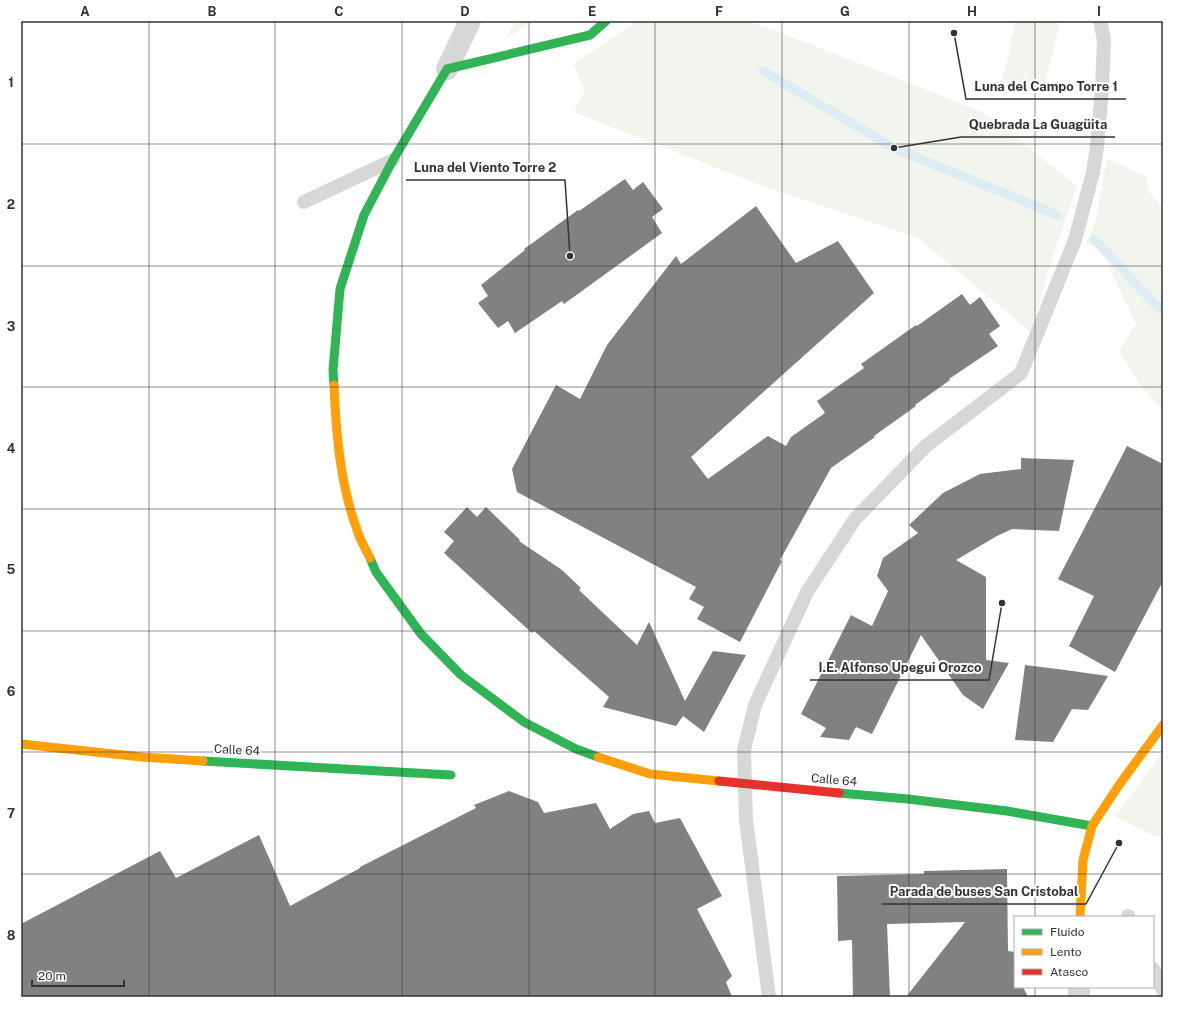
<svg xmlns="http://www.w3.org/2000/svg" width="1184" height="1018" font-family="'Public Sans',sans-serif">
<rect width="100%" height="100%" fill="#fff"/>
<!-- green -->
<g fill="#f1f5ed">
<path d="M 516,21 L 533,21 L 505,40 Z"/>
<path d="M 637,21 L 747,21 L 784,34 L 985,113 L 1077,186 L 1050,265 L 1031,332 L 918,238 L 765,187 L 574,112 L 585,90 L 573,64 Z"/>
<path d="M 1016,21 L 1061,21 L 1044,89 L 1002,79 Z"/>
<path d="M 1107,159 L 1148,177 L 1147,189 L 1163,210 L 1163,410 C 1146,394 1131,372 1119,351 L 1136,324 L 1111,271 L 1104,250 L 1086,243 L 1095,224 Z"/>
<path d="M 1163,752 L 1163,836 L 1155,836 L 1115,817 Z"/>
</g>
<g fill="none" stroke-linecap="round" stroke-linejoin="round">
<!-- stream -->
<g stroke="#ddebf3" stroke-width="9">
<path d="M 763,71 L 894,148 L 1057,215"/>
<path d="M 1094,239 L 1154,303 L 1163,310"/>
</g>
</g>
<!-- building -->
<g fill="#818181">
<path d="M 625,179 L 633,190 L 643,182 L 663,209 L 652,217 L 662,233 L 564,304 L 562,301 L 515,333 L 508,321 L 498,328 L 478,303 L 488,296 L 481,285 L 525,250 L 524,249 L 578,210 L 579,211 Z"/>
<path d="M 756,206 L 796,263 L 838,241 L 874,293 L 691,457 L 708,479 L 768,436 L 786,446 L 791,437 L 825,413 L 817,401 L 864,368 L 861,364 L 916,325 L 917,326 L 962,294 L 970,305 L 980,297 L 1000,326 L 989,334 L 998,346 L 949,379 L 950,380 L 915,405 L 916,406 L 874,436 L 875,437 L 831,468 L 780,560 L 782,561 L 740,642 L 697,619 L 704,607 L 689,599 L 696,587 L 517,492 L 512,469 L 556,385 L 580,399 L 607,345 L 676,256 L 681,264 Z"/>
<path d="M 1127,446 L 1163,464 L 1163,581 L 1115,672 L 1069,646 L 1094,596 L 1058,579 Z"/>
<path d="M 1021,458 L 1074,460 L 1059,531 L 1012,529 L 997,536 L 956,560 L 986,577 L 986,660 L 1009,663 L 983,709 L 963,695 L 921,635 L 872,734 L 856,727 L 849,740 L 820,737 L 826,728 L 801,714 L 851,615 L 872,626 L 888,591 L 877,576 L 883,558 L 918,533 L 909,525 L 943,493 L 980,474 L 1021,469 Z"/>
<path d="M 467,507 L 477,517 L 486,507 L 520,540 L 519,541 L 562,570 L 581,588 L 579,590 L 637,645 L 649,622 L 685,701 L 713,651 L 746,655 L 704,732 L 683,716 L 676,726 L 603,707 L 609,697 L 534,631 L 532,633 L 444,553 L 454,541 L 444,532 Z"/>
<path d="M 1025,665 L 1065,670 L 1108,676 L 1088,710 L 1072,709 L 1053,742 L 1015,740 Z"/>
<path d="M 509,791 L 538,802 L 544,813 L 596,803 L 610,829 L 633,814 L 649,811 L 655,823 L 680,818 L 722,896 L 697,909 L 732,976 L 726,982 L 732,997 L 21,997 L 21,924 L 160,851 L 176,878 L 259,835 L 290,906 L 360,868 L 360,867 L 476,808 L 474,805 Z"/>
<path d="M 1007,869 L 1008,951 L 1015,952 L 1015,987 L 1023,987 L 1028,997 L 906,997 L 965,922 L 887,924 L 890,997 L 853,997 L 852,940 L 838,941 L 837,876 L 924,874 L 924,871 Z"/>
</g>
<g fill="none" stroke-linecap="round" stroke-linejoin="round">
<!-- lane -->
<g stroke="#d7d7d7" stroke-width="14">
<path d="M 304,202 L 393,160"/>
<path d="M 1128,916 L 1129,917"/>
<path d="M 1153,969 L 1163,990"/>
<path d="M 769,997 L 746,820 L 744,750 L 755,705 L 807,592 L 855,519 L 926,446 L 1021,373 L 1075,240 L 1093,172 L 1097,147 L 1102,88 L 1104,40 L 1100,21"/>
</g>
<!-- street -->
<g stroke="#d7d7d7" stroke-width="22">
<path d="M 447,69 L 470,21"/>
<path d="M 1079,997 L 1079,987"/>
</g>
<!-- fast -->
<g stroke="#30b455" stroke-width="9">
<path d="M 334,385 L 333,370 L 340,289 L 364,215 L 393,160 L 447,69 L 590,35 L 606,21"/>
<path d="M 370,558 L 376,572 L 421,634 L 461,675 L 524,722 L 576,749 L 598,757"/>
<path d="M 203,761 L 451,775"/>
<path d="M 839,793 L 908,799 L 1007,811 L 1092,826"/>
</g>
<!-- slow -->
<g stroke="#ff9f0a" stroke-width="9">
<path d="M 334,385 C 336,433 340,482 356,527 C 359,538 365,548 370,558"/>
<path d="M 21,744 L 142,757 L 203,761"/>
<path d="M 598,757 L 650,774 L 719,781"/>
<path d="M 1080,917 L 1083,860 L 1092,826 L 1119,785 L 1163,725"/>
</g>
<!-- jam -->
<path stroke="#e5322d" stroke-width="9" d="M 719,781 L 839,793"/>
</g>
<!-- grid -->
<path fill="none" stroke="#333" stroke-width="1" stroke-opacity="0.55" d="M 149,21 L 149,997M 275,21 L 275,997M 402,21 L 402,997M 529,21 L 529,997M 655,21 L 655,997M 782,21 L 782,997M 909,21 L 909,997M 1035,21 L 1035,917M 21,144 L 1163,144M 21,266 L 1163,266M 21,387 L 1163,387M 21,509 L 1163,509M 21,631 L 1163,631M 21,752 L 1163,752M 21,874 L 1163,874M 1035,987 L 1035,997"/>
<g text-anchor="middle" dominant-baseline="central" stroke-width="4" stroke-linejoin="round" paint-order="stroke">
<!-- street labels -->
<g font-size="12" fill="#333" stroke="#fff">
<text transform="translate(237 750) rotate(3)">Calle 64</text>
<text transform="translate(834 780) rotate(5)">Calle 64</text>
</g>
</g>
<!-- callouts -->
<path fill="none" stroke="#333" stroke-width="1.5" d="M954 33L966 99H1126M894 148L961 137H1115M570 256L565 180H406M1002 603L989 680H810M1119 843L1086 904H882"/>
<g fill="#333" stroke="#fff" stroke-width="1.5">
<circle cx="954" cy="33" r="4"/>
<circle cx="894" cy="148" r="4"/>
<circle cx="570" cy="256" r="4"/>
<circle cx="1002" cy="603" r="4"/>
<circle cx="1119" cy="843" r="4"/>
</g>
<g font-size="13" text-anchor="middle" font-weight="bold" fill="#333" stroke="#fff" stroke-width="4" stroke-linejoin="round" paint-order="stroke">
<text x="1046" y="91">Luna del Campo Torre 1</text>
<text x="1038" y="129">Quebrada La Guagüita</text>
<text x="485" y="172">Luna del Viento Torre 2</text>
<text x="900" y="672">I.E. Alfonso Upegui Orozco</text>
<text x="984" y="896">Parada de buses San Cristobal</text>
</g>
<!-- border -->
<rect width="1184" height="1018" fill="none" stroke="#ffffff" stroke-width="44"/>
<!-- legend -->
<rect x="1014" y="916" width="140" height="72" fill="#ffffff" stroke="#adadad"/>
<rect x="1022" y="929" width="20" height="6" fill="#30b455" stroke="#adadad"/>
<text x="1050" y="936" font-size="12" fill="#333333">Fluido</text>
<rect x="1022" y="949" width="20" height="6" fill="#ff9f0a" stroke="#adadad"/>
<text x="1050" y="956" font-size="12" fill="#333333">Lento</text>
<rect x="1022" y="969" width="20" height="6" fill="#e5322d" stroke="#adadad"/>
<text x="1050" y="976" font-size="12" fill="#333333">Atasco</text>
<!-- scale -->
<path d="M32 980v6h92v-6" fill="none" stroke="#333333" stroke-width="2"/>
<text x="38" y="980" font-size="12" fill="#333333" stroke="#ffffff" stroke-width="3" paint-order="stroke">20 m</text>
<rect x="22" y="22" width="1140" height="974" fill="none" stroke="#333" stroke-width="1.5"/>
<g font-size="13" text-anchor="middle" font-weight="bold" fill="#333">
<text x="85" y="16">A</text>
<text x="212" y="16">B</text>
<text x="339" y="16">C</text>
<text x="465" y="16">D</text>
<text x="592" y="16">E</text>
<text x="719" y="16">F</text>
<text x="845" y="16">G</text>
<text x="972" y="16">H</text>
<text x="1099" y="16">I</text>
<text x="11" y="87">1</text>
<text x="11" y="209">2</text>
<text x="11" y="331">3</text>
<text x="11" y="453">4</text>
<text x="11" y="574">5</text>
<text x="11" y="696">6</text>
<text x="11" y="818">7</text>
<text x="11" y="940">8</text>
</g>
</svg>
